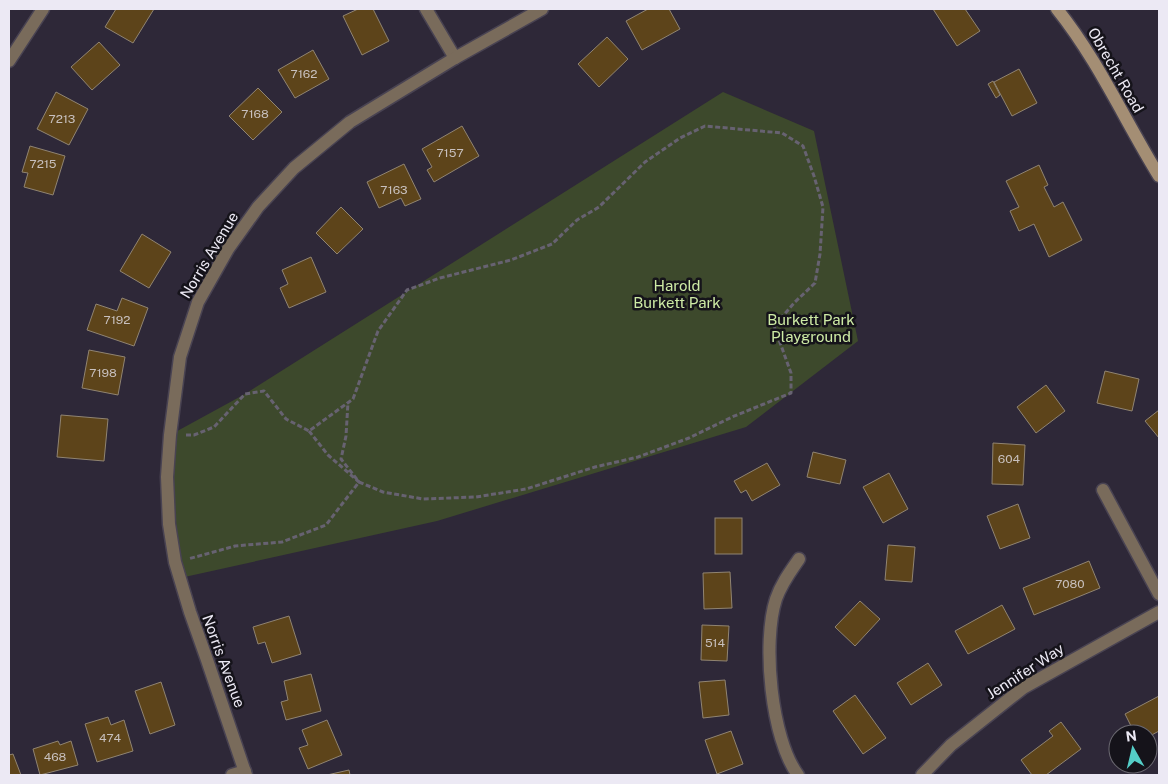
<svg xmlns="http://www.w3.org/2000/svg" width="1168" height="784" font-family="'Public Sans',sans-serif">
<rect width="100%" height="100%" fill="#2e2838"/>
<!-- green -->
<path fill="#3d492c" d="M 723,92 L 814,131 L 858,341 L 746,427 L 437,521 L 180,578 L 170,435 L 245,394 Z"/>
<!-- building -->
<g fill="#5d441a" stroke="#908472">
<path d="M 116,9 L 154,9 L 133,43 L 105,27 Z"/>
<path d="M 358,9 L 373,9 L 389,41 L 362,55 L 343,16 Z"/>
<path d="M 648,9 L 669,9 L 680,29 L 642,50 L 626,21 Z"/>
<path d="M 933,9 L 965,9 L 980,31 L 957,46 Z"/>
<path d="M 607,37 L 628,59 L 599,87 L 578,64 Z"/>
<path d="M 99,42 L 120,65 L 92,90 L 71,67 Z"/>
<path d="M 313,50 L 329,79 L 295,98 L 278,70 Z"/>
<path d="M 1019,69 L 1037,103 L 1012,116 L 994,82 Z"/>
<path d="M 993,81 L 1000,95 L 996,98 L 988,84 Z"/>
<path d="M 258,88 L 282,112 L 253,140 L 229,116 Z"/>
<path d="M 56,92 L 88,109 L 69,145 L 37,129 Z"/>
<path d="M 462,126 L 479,156 L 434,182 L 427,170 L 432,167 L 422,149 Z"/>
<path d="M 30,146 L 65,156 L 53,195 L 24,187 L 28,173 L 22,172 Z"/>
<path d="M 404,164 L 421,199 L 405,206 L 401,198 L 379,208 L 367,182 Z"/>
<path d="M 1039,165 L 1048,185 L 1044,187 L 1054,207 L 1063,202 L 1082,240 L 1049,257 L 1034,224 L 1019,231 L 1010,211 L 1019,207 L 1006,181 Z"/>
<path d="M 341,207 L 363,229 L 337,254 L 316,233 Z"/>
<path d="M 142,234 L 171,252 L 149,288 L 120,271 Z"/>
<path d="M 311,257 L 326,292 L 289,308 L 280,288 L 288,284 L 282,270 Z"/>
<path d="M 122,298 L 148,308 L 134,346 L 87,330 L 96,304 L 117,311 Z"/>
<path d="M 89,350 L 125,357 L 118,395 L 82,388 Z"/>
<path d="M 1105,371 L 1139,379 L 1132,411 L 1097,403 Z"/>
<path d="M 1046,385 L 1065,411 L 1036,433 L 1017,407 Z"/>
<path d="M 1159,410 L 1159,438 L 1145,421 Z"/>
<path d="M 61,415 L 108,419 L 104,461 L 57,457 Z"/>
<path d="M 993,443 L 1025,445 L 1023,485 L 992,484 Z"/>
<path d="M 813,452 L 846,460 L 840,484 L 807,477 Z"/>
<path d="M 767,463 L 780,485 L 752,501 L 746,490 L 741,493 L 734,481 Z"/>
<path d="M 889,473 L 908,509 L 883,523 L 863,487 Z"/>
<path d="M 1018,504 L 1030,538 L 1000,549 L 987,516 Z"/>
<rect x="715" y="518" width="27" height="36"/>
<path d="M 888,545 L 915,547 L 912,582 L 885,580 Z"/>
<path d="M 1089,561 L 1100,588 L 1034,615 L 1023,588 Z"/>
<path d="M 730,572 L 732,608 L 704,609 L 703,573 Z"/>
<path d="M 860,601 L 880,619 L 855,646 L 835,627 Z"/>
<path d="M 1002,605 L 1015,629 L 968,654 L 955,631 Z"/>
<path d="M 289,616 L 301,654 L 272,663 L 265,642 L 258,644 L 253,627 Z"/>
<path d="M 702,625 L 729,626 L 727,661 L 701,660 Z"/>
<path d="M 928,663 L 942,685 L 911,705 L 897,683 Z"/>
<path d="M 311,674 L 321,711 L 286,720 L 281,702 L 288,700 L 284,681 Z"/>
<path d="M 725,680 L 729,715 L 703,718 L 699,682 Z"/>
<path d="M 161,682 L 175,725 L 150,734 L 135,691 Z"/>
<path d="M 855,695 L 886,738 L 863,754 L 833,711 Z"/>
<path d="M 1159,696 L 1159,731 L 1148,737 L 1148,734 L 1135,734 L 1125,714 Z"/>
<path d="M 108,717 L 111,725 L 124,720 L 133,751 L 97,762 L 85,724 Z"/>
<path d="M 327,720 L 342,755 L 308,769 L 299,748 L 308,745 L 302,730 Z"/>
<path d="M 1061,722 L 1081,749 L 1046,775 L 1032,775 L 1021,760 L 1053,736 L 1049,731 Z"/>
<path d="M 731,731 L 743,764 L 717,774 L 705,740 Z"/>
<path d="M 58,741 L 60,745 L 71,741 L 78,765 L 40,775 L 33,749 Z"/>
<path d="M 13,754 L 21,775 L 9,775 L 9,755 Z"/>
<path d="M 349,770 L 350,775 L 327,775 Z"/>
</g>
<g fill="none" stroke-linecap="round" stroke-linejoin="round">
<!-- street casing -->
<g stroke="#494352" stroke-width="15">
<g id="street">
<path d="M 426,9 L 455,58"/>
<path d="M 9,61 L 43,9"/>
<path d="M 1103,490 L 1159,594"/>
<path d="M 232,775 L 245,771"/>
<path d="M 246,775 L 206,657 L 190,612 L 175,562 L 169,524 L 167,477 L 170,435 L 180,357 L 198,302 L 228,249 L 258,207 L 294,168 L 350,122 L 455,58 L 542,9"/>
<path d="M 798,775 C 771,739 762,642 776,599 C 781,584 790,572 799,559"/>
<path d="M 922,775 L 951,745 L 1023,688 L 1159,612"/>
</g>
</g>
<!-- secondary casing -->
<g stroke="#494352" stroke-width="15">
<path id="secondary" d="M 1057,9 C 1098,60 1125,121 1159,176"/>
</g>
<!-- path -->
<g stroke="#676271" stroke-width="3" stroke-dasharray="5 2.5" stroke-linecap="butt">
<path d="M 309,431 L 328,455 L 359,482 L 341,459 L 346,436 L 348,402"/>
<path d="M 186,435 L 194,435 L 214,427 L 245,394 L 264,391 L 286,419 L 309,431 L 353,399 L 378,331 L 407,290 L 440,278 L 511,260 L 552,244 L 577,220 L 599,207 L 645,162 L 680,138 L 705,126 L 782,133 L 803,146 L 814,176 L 823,207 L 820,254 L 815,283 L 795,302 L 774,326 L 791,373 L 791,393 L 732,417 L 689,438 L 638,457 L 595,467 L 526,489 L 476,497 L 423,499 L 383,492 L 359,482 L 326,525 L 282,542 L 235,546 L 188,559"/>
</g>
<!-- street -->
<use href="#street" stroke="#796b5b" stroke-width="12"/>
<!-- secondary -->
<use href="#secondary" stroke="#a48e74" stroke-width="12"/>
</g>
<g text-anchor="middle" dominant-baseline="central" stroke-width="5" stroke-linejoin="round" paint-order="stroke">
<!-- number labels -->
<g font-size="12" fill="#c8c0be">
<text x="304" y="74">7162</text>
<text x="255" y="114">7168</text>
<text x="62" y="119">7213</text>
<text x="450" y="153">7157</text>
<text x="43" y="164">7215</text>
<text x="394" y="190">7163</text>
<text x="117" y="320">7192</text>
<text x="103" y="373">7198</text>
<text x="1009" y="459">604</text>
<text x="1070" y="584">7080</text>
<text x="715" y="643">514</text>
<text x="110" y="738">474</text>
<text x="55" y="757">468</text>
</g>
<!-- street labels -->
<g font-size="15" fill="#ece9f4" stroke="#15131a">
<text transform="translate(1116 70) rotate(60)">Obrecht Road</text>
<text transform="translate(209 255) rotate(-59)">Norris Avenue</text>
<text transform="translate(224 661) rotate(70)">Norris Avenue</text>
<text transform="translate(1025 671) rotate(-33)">Jennifer Way</text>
</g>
<!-- park labels -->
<g font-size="15" fill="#ceeba5" stroke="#15131a">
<text x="677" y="285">Harold<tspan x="677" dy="17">Burkett Park</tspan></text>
<text x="811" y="319">Burkett Park<tspan x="811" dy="17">Playground</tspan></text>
</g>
</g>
<!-- border -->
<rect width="1168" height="784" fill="none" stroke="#ece9f4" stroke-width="20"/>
<!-- north arrow -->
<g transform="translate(1133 749) rotate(352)"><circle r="24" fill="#15131a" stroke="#6b6971"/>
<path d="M0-4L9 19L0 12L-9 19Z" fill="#54cdc7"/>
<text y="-8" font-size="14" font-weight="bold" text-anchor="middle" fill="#ece9f4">N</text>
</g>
</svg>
